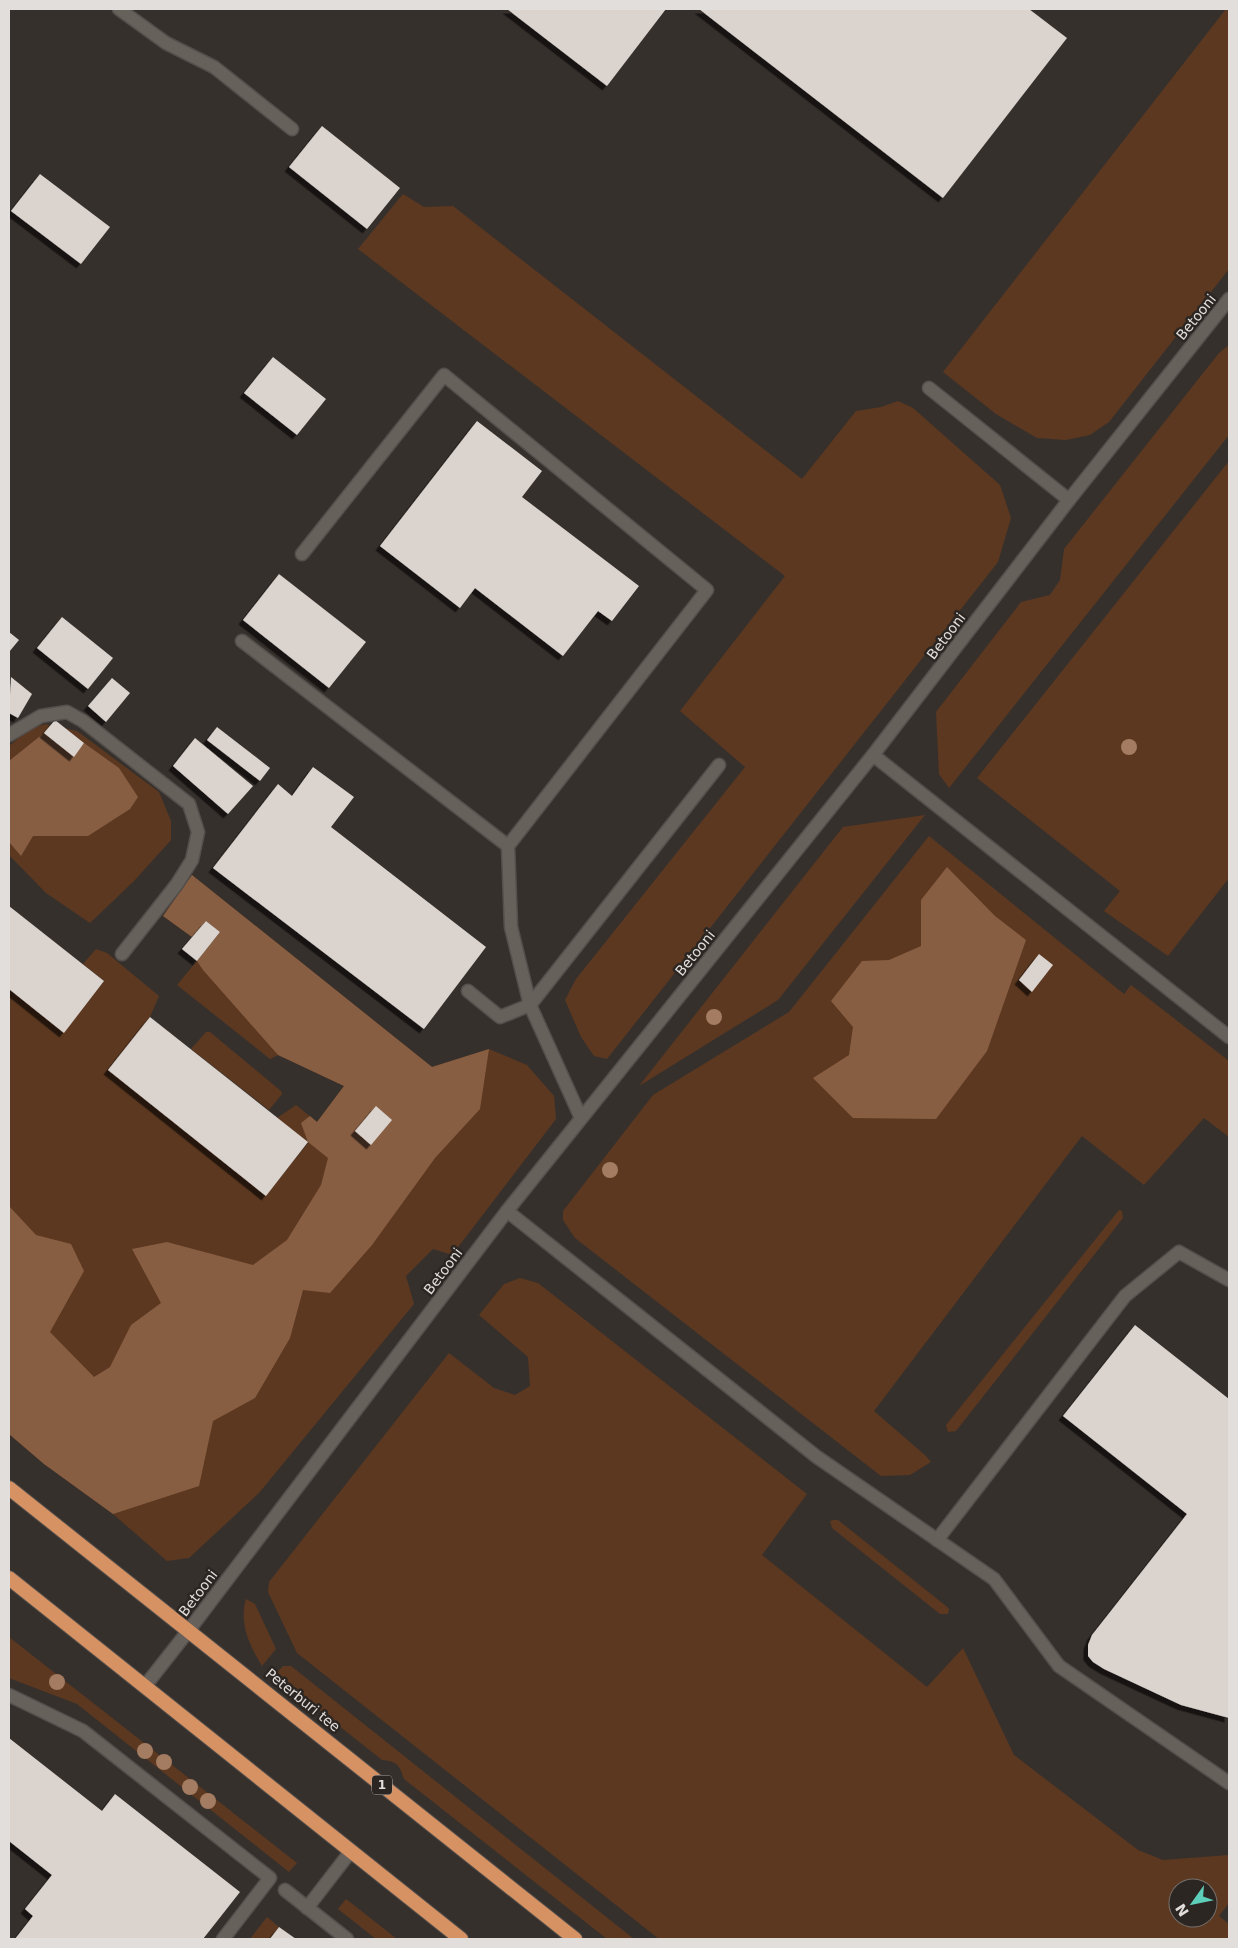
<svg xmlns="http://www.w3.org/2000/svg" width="1238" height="1948" font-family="'DejaVu Sans',sans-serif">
<defs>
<filter id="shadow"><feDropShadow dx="-4.5" dy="4.5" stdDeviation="0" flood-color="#0009"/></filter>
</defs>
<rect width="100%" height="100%" fill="#36302c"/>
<!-- green -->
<g fill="#5c3820" fill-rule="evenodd">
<path d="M 1226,9 L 1229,9 L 1229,269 L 1109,422 L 1090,435 L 1066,440 L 1037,438 L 996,414 L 943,372 Z"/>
<path d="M 403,194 L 424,207 L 453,206 L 802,479 L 856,411 L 881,407 L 898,401 L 913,408 L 1000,485 L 1011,518 L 998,562 L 607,1059 L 594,1056 L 581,1037 L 565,1000 L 576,979 L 745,767 L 680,711 L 785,576 L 358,249 Z"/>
<path d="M 1229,345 L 1229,435 L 949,788 L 939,774 L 936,712 L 1021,602 L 1050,595 L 1060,580 L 1064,549 L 1219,353 Z"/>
<path d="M 1229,461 L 1229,878 L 1168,956 L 1104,911 L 1120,891 L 977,778 Z"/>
<path d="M 45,724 L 77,731 L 159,792 L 171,821 L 171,840 L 134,881 L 90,923 L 46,893 L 9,855 L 9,746 L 27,731 Z"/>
<path d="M 925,815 L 778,1000 L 639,1086 L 843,827 Z"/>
<path d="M 929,836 L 1124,994 L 1131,985 L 1229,1061 L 1229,1137 L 1204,1118 L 1144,1185 L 1082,1136 L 874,1411 L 926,1456 L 931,1462 L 910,1475 L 881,1476 L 575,1238 L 563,1220 L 563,1211 L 653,1095 L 789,1012 Z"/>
<path d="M 192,875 L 432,1067 L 489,1049 L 527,1065 L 554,1096 L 556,1119 L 452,1255 L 433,1249 L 406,1276 L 414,1304 L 259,1493 L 189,1558 L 167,1561 L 113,1514 L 44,1464 L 9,1434 L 9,989 L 64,1032 L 104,981 L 83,964 L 96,949 L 107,953 L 159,996 L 150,1017 L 108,1070 L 266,1195 L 308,1143 L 277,1118 L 296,1105 L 317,1122 L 344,1086 L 278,1055 L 270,1059 L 177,985 L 220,933 L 206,921 L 192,937 L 163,916 Z"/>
<path d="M 206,1032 L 210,1032 L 281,1091 L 282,1094 L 269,1110 L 191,1049 Z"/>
<path d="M 1119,1210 L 1122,1211 L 1123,1218 L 956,1431 L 948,1432 L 946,1425 Z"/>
<path d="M 520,1278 L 538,1283 L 807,1494 L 762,1555 L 927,1687 L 963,1648 L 1014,1755 L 1138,1850 L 1163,1860 L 1229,1855 L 1229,1903 L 1219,1916 L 1229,1924 L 1229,1939 L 659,1939 L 297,1653 L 268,1592 L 269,1582 L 449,1353 L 494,1388 L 515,1395 L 530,1386 L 528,1357 L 479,1315 L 504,1284 ZM 1178,1888 L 1208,1888 L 1208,1918 L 1178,1918 Z"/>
<path d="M 833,1520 L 838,1520 L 946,1606 L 949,1609 L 948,1614 L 940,1614 L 832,1528 L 830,1521 Z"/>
<path d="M 246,1599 L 255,1604 L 276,1649 L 262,1666 C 249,1645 239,1623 246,1599 Z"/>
<path d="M 9,1637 L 297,1863 L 289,1872 L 77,1704 L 9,1678 Z"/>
<path d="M 283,1666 L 291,1666 L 634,1939 L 607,1939 L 404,1779 C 400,1765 396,1761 382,1760 L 275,1675 Z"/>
<path d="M 346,1899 L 397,1939 L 376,1939 L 338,1909 Z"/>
<path d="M 267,1917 L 279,1927 L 270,1939 L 250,1939 Z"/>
</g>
<!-- forest -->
<g fill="#885e43">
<path d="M 44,733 L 73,757 L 84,743 L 119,768 L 138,797 L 130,809 L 88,836 L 33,836 L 21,856 L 9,842 L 9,761 Z"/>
<path d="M 947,867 L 995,916 L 1026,940 L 987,1051 L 936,1119 L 853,1118 L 813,1078 L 849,1055 L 853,1027 L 831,1001 L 862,961 L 889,960 L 921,946 L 921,900 Z"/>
<path d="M 192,875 L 432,1067 L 489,1049 L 480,1109 L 435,1158 L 372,1245 L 330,1293 L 303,1290 L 290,1338 L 255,1398 L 213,1421 L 199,1486 L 113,1514 L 44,1464 L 9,1434 L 9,1206 L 36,1235 L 71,1244 L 84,1271 L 50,1332 L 94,1377 L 110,1367 L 131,1325 L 161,1303 L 132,1249 L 167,1242 L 253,1265 L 287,1240 L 321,1185 L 328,1158 L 308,1142 L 301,1123 L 310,1116 L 317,1122 L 344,1086 L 278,1055 L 203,970 L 197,961 L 220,932 L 206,921 L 192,937 L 163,916 Z"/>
</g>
<!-- building -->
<g fill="#dad3ce" filter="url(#shadow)">
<path d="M 507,9 L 666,9 L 607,86 Z"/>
<path d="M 699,9 L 1029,9 L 1067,38 L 943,198 Z"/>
<path d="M 322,126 L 400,188 L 367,229 L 289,167 Z"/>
<path d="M 40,174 L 110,227 L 81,264 L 11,211 Z"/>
<path d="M 273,357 L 326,399 L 297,435 L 244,393 Z"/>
<path d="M 477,421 L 542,471 L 522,497 L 639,586 L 612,621 L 598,611 L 563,656 L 475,588 L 460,608 L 380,546 Z"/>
<path d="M 279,574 L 366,642 L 329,688 L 243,620 Z"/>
<path d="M 62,617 L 113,658 L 88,689 L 37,648 Z"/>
<path d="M 9,632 L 19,640 L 9,652 Z"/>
<path d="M 11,677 L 32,694 L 18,718 L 9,713 Z"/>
<path d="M 112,678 L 130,693 L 106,722 L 88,706 Z"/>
<path d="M 55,720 L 84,743 L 74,757 L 44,733 Z"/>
<path d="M 217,727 L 270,768 L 260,781 L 207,740 Z"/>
<path d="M 195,738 L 253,786 L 228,814 L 173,766 Z"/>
<path d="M 313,767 L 354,797 L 331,827 L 486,947 L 424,1029 L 213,868 L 278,784 L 292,796 Z"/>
<path d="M 9,906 L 104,981 L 64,1033 L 9,989 Z"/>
<path d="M 206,921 L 220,932 L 197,961 L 182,949 Z"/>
<path d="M 1039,954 L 1053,965 L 1032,992 L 1019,980 Z"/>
<path d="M 150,1017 L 308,1142 L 266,1196 L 108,1070 Z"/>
<path d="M 376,1106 L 392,1120 L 371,1145 L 355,1131 Z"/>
<path d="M 1135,1325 L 1229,1399 L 1229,1718 L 1181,1705 L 1104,1669 L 1093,1662 L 1088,1656 L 1088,1645 L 1092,1635 L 1187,1514 L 1063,1416 Z"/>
<path d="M 9,1738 L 102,1811 L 115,1794 L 240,1892 L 203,1939 L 15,1939 L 33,1916 L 25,1909 L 52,1875 L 9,1841 Z"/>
<path d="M 279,1927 L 296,1939 L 270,1939 Z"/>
</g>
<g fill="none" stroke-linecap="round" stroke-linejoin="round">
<!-- service casing -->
<g stroke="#544f4c" stroke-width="15">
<g id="service">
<path d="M 119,9 L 166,43 L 214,67 L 292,129"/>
<path d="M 929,388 L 1069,500"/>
<path d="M 302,554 L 444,375 L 707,590 L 508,846 L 511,927 L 530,1005 L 581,1118"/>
<path d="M 242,641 L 508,846"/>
<path d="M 9,735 L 41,716 L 67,712 L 83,721 L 189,804 L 198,832 L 192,860 L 177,884 L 122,954"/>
<path d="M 873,755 L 1229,1037"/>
<path d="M 468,991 L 500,1017 L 530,1005 L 719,765"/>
<path d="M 507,1211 L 817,1457 L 994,1579 L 1059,1666 L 1229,1783"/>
<path d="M 937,1540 L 1125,1296 L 1179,1252 L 1229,1280"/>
<path d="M 9,1695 L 83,1731 L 270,1878 L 223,1939"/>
<path d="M 285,1890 L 347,1939"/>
<path d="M 307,1908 L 351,1851"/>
</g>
</g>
<!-- tertiary casing -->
<g stroke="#544f4c" stroke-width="15">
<path id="tertiary" d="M 145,1686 L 189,1630 L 507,1211 L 873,755 L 1069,500 L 1229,299"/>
</g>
<!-- trunk casing -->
<g stroke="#544f4c" stroke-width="16">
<g id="trunk">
<path d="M 9,1488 L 575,1939"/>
<path d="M 9,1578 L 461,1939"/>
</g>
</g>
<!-- service -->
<use href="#service" stroke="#67615c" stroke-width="12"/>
<!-- tertiary -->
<use href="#tertiary" stroke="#67615c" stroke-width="12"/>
<!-- trunk -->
<use href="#trunk" stroke="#d69263" stroke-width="14"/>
</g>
<!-- trees -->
<g fill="#a47c62">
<circle cx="1129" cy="747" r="8"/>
<circle cx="714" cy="1017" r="8"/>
<circle cx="610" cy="1170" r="8"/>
<circle cx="57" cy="1682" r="8"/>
<circle cx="145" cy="1751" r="8"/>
<circle cx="164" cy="1762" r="8"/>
<circle cx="190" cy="1787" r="8"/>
<circle cx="208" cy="1801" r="8"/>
</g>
<g text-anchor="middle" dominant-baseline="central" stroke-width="5" stroke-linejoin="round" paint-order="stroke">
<!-- shield labels -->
<rect fill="#2c2622" stroke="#aba7a4" stroke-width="1" x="372" y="1775.5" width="20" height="19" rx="4"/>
<g font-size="12" font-weight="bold" fill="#e2dedc">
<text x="382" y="1785">1</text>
</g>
<!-- street labels -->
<g font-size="14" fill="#e2dedc" stroke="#2c2622">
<text transform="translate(1196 317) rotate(-51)">Betooni</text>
<text transform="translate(946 636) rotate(-53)">Betooni</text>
<text transform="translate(695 953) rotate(-51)">Betooni</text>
<text transform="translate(443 1271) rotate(-53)">Betooni</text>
<text transform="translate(198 1593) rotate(-53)">Betooni</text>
<text transform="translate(303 1700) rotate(39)">Peterburi tee</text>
</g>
</g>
<!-- border -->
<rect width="1238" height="1948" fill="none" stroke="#e2dedc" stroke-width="20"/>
<!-- north arrow -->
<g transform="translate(1193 1903) rotate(237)"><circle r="24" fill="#2c2622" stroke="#75706c"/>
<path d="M0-4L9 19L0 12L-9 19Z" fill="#5dceb9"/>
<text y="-8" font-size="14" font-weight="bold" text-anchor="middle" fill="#e2dedc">N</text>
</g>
</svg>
